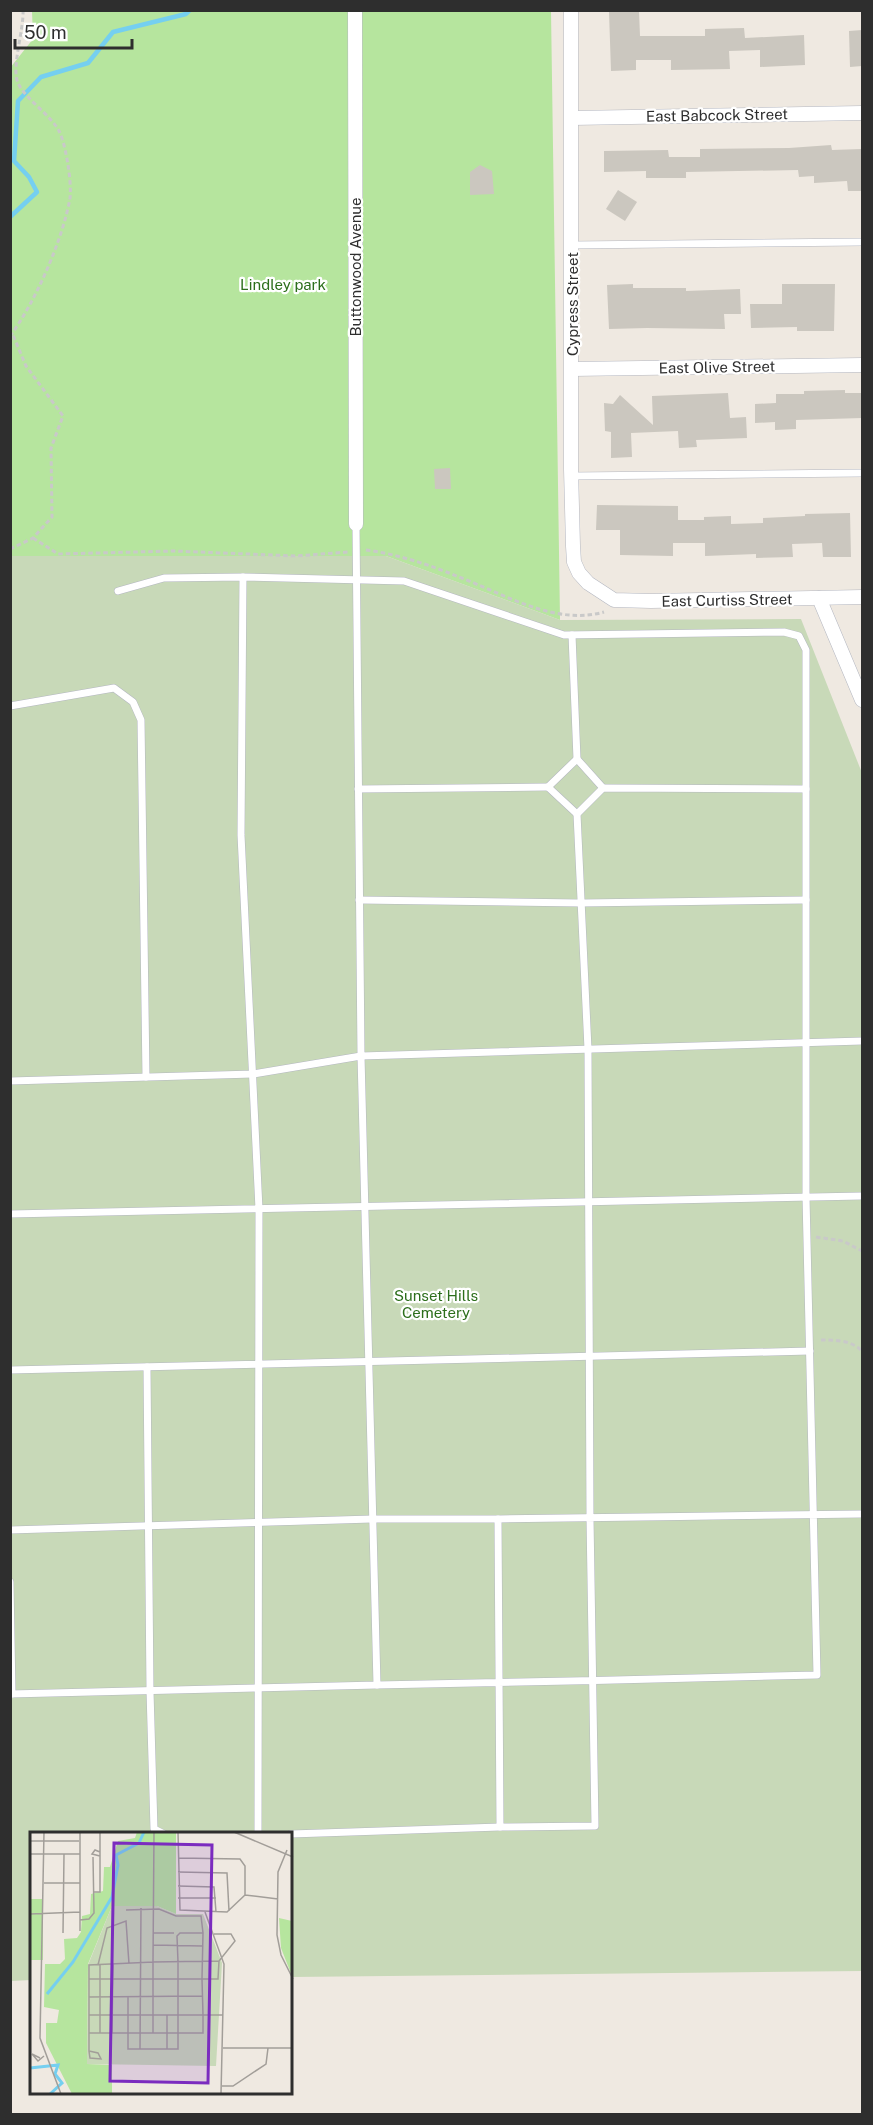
<svg xmlns="http://www.w3.org/2000/svg" width="873" height="2125" font-family="'Public Sans',sans-serif">
<rect width="100%" height="100%" fill="#efe9e1"/>
<!-- green -->
<path fill="#b6e59e" d="M 32,11 L 551,11 L 560,620 L 386,556 L 11,556 L 10,68 L 33,39 Z"/>
<!-- cemetery -->
<path fill="#c8d9b8" d="M 10,556 L 386,556 L 560,620 L 801,619 L 862,773 L 862,1971 L 291,1977 L 291,1834 L 32,1834 L 31,1980 L 11,1981 Z"/>
<g fill="none" stroke-linecap="round" stroke-linejoin="round">
<!-- stream -->
<path stroke="#75cff0" stroke-width="4.5" d="M 10,217 L 37,192 L 29,177 L 14,161 L 18,101 L 41,77 L 88,63 L 113,32 L 186,14 L 190,10"/>
</g>
<!-- building -->
<g fill="#cbc7bf">
<path d="M 639,11 L 640,36 L 705,36 L 705,29 L 744,28 L 745,38 L 804,35 L 805,65 L 760,67 L 760,50 L 729,51 L 730,69 L 671,70 L 671,60 L 636,60 L 636,70 L 611,71 L 609,12 Z"/>
<path d="M 862,30 L 862,66 L 850,67 L 849,31 Z"/>
<path d="M 831,145 L 832,150 L 862,149 L 862,191 L 848,191 L 847,181 L 814,183 L 814,176 L 799,177 L 798,170 L 686,172 L 686,178 L 646,178 L 646,171 L 604,172 L 604,151 L 668,150 L 669,157 L 700,157 L 700,149 L 789,148 Z"/>
<path d="M 480,165 L 492,171 L 494,194 L 470,195 L 470,172 Z"/>
<path d="M 618,190 L 637,202 L 625,221 L 606,209 Z"/>
<path d="M 633,284 L 633,288 L 686,288 L 686,291 L 740,289 L 741,314 L 724,314 L 725,329 L 647,328 L 609,329 L 607,285 Z"/>
<path d="M 782,284 L 835,284 L 834,331 L 797,331 L 797,327 L 751,328 L 750,304 L 782,304 Z"/>
<path d="M 845,390 L 845,393 L 862,393 L 862,418 L 796,420 L 796,429 L 775,430 L 775,422 L 755,423 L 755,404 L 776,403 L 776,394 L 804,394 L 804,391 Z"/>
<path d="M 728,393 L 730,418 L 746,417 L 747,438 L 696,440 L 697,447 L 679,448 L 678,431 L 631,433 L 632,457 L 611,458 L 611,432 L 605,431 L 604,403 L 613,404 L 620,395 L 653,425 L 652,396 Z"/>
<path d="M 450,468 L 451,489 L 435,489 L 434,469 Z"/>
<path d="M 597,505 L 678,506 L 678,520 L 704,520 L 704,517 L 731,516 L 731,524 L 763,523 L 763,518 L 805,516 L 805,514 L 850,513 L 851,557 L 823,557 L 822,543 L 792,544 L 793,557 L 756,558 L 756,554 L 705,556 L 705,543 L 673,543 L 673,556 L 620,555 L 620,530 L 596,530 Z"/>
</g>
<g fill="none" stroke-linecap="round" stroke-linejoin="round">
<!-- service casing -->
<g stroke="#b4b7c1" stroke-width="8">
<g id="service">
<path d="M 572,245 L 862,242"/>
<path d="M 572,476 L 862,473"/>
<path d="M 356,524 L 361,1056 L 862,1041"/>
<path d="M 243,577 L 241,835 L 259,1209 L 258,1834"/>
<path d="M 118,591 L 164,578 L 243,577 L 404,581 L 564,635 L 784,632 L 799,636 L 806,650 L 806,789"/>
<path d="M 572,635 L 577,759"/>
<path d="M 10,706 L 114,688 L 133,702 L 141,720 L 146,1077"/>
<path d="M 358,789 L 548,787"/>
<path d="M 577,814 L 548,787 L 577,759 L 603,788"/>
<path d="M 359,900 L 581,903 L 806,900"/>
<path d="M 10,1081 L 253,1074 L 361,1056 L 377,1685 L 10,1694"/>
<path d="M 10,1214 L 862,1196"/>
<path d="M 147,1367 L 150,1691 L 154,1829 L 164,1834"/>
<path d="M 10,1370 L 810,1351"/>
<path d="M 10,1530 L 372,1519 L 498,1519"/>
<path d="M 10,1582 L 12,1694"/>
<path d="M 377,1685 C 524,1682 670,1679 817,1675 L 806,1197 L 806,789 L 603,788 L 577,814 L 588,1049 L 590,1518 L 595,1826 L 500,1827 L 498,1519 C 619,1517 741,1516 862,1514"/>
<path d="M 291,1834 L 500,1827"/>
</g>
</g>
<!-- minor casing -->
<g stroke="#b4b7c1" stroke-width="15">
<g id="minor">
<path d="M 355,10 L 356,524"/>
<path d="M 571,10 L 571,469 L 573,546 L 574,562 L 579,573 L 588,583 L 614,600 L 651,601 L 862,597"/>
<path d="M 572,118 L 862,113"/>
<path d="M 572,369 L 862,365"/>
<path d="M 819,598 L 862,700"/>
</g>
</g>
<!-- path -->
<g stroke="#c9c9c9" stroke-width="3" stroke-dasharray="4.5 3" stroke-linecap="butt">
<path d="M 10,336 C 35,303 63,239 70,198 C 72,184 66,144 59,131 C 51,115 25,99 18,83 C 11,68 24,30 23,10"/>
<path d="M 33,538 L 58,554 L 174,551 L 296,556 L 348,552"/>
<path d="M 10,549 L 33,538 L 52,517 L 51,448 L 63,416 L 26,366 L 13,335"/>
<path d="M 366,550 C 397,554 430,565 459,577 C 504,594 555,626 604,612"/>
<path d="M 816,1237 L 843,1241 L 862,1251"/>
<path d="M 821,1340 C 836,1340 851,1340 862,1351"/>
</g>
<!-- service -->
<use href="#service" stroke="#fff" stroke-width="7"/>
<!-- minor -->
<use href="#minor" stroke="#fff" stroke-width="14"/>
</g>
<g text-anchor="middle" dominant-baseline="central" stroke-width="4.5" stroke-linejoin="round" paint-order="stroke">
<!-- street labels -->
<g font-size="15" fill="#2e2e2e" stroke="#fff">
<text transform="translate(717 115) rotate(-1)">East Babcock Street</text>
<text transform="translate(355 267) rotate(-90)">Buttonwood Avenue</text>
<text transform="translate(572 304) rotate(-90)">Cypress Street</text>
<text transform="translate(717 367) rotate(-1)">East Olive Street</text>
<text transform="translate(727 600) rotate(-1)">East Curtiss Street</text>
</g>
<!-- park labels -->
<g font-size="15" fill="#2c6e1b" stroke="#fff">
<text x="283" y="284">Lindley park</text>
<text x="436" y="1295">Sunset Hills<tspan x="436" dy="17">Cemetery</tspan></text>
</g>
</g>
<!-- overview -->
<g transform="translate(30 1832)">
<rect width="262" height="262" fill="#efe9e1"/>
<path d="M 107,0 L 146,0 L 146,82 L 127,74 L 82,74 L 58,132 L 57,232 L 82,233 L 82,262 L 42,262 L 16,211 L 16,191 L 27,191 L 29,178 L 14,175 L 15,132 L 30,132 L 35,127 L 34,107 L 47,106 L 51,100 L 52,84 L 60,82 L 61,62 L 73,59 L 74,35 L 80,35 L 88,9 L 105,6 ZM 0,67 L 13,67 L 13,128 L 0,128 ZM 249,86 L 262,89 L 262,144 L 251,116 Z" fill="#b6e59e"/>
<path d="M 82,74 L 127,74 L 146,82 L 173,82 L 192,131 L 186,234 L 57,232 L 58,133 Z" fill="#c8d9b8"/>
<path fill="none" stroke="#75cff0" stroke-width="3" d="M 17,162 L 43,130 L 82,65 L 88,33 L 86,23 L 109,11 L 114,0M 0,236 L 28,233 L 25,242 L 32,251 L 20,262"/>
<path fill="none" stroke="#a29e99" stroke-width="1.5" d="M 14,0 L 10,206 L 31,262M 124,0 L 123,130 L 189,129M 148,0 L 150,78 L 197,80 L 215,63 L 248,67M 204,0 L 263,25M 0,9 L 49,9M 257,18 L 248,40 L 247,103 L 251,123 L 263,147M 70,20 L 65,18 L 62,22 L 70,24M 0,22 L 50,22M 148,26 L 210,27 L 215,34 L 215,63M 148,40 L 197,41 L 199,79M 14,51 L 50,51M 148,54 L 184,55 L 186,80M 63,60 L 70,60 L 70,0M 148,66 L 186,66M 96,78 L 129,77 L 146,84 L 171,84 L 173,101M 175,80 L 194,132 L 191,262M 0,82 L 50,80M 50,88 L 59,87 L 64,81 L 63,25M 50,99 L 50,0M 33,101 L 34,22M 123,101 L 144,101M 123,113 L 172,114M 123,130 L 123,201 L 59,201 L 59,133 ZM 68,133 L 77,96 L 96,89 L 99,132M 59,147 L 188,147 L 189,129 L 205,109 L 201,102 L 184,102M 59,165 L 172,164M 98,165 L 98,217 L 137,217M 59,183 L 137,183M 70,201 L 70,133M 82,201 L 83,132M 123,201 L 173,201 L 173,183 L 172,147 L 173,101 L 150,101 L 147,104 L 148,130 L 148,217 L 137,217 L 137,183 L 193,183M 193,216 L 263,216M 110,217 L 111,76M 59,219 L 68,221 L 71,227 L 60,226 L 59,219 L 59,201M 10,226 L 2,222 L 8,229 L 14,224M 192,254 L 203,254 L 236,232 L 238,216"/>
<path fill="#7b2cbf" fill-opacity="0.15" stroke="#7b2cbf" stroke-width="3" d="M 84,11 L 182,13 L 178,251 L 80,249 Z"/>
<rect width="262" height="262" fill="none" stroke="#2e2e2e" stroke-width="3"/>
</g>
<!-- border -->
<rect width="873" height="2125" fill="none" stroke="#2e2e2e" stroke-width="24"/>
<!-- scale -->
<path d="M15 39v9h117v-9" fill="none" stroke="#2e2e2e" stroke-width="3"/>
<text x="24" y="39" font-size="18" fill="#2e2e2e" stroke="#ffffff" stroke-width="4.5" paint-order="stroke">50 m</text>
</svg>
